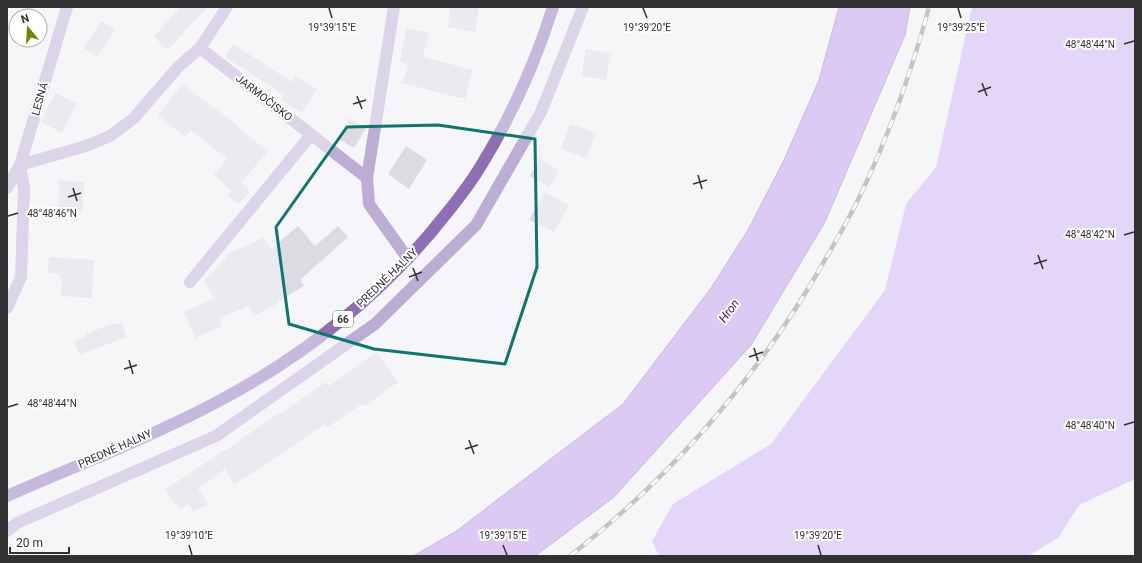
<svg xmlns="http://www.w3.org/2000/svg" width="1142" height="563" font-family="Roboto,sans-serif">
<rect width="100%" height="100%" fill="#f6f5f9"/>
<!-- forest -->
<path fill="#ceb0f7" d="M 972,7 L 1135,7 L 1135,479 L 1079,505 L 1058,538 L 1028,556 L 659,556 L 652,541 L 673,504 L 771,444 L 885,290 L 906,204 L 936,167 Z"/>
<!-- water -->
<path fill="#bc96ed" stroke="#9277b5" d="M 839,7 L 910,7 L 905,35 L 825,222 L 751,345 L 614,497 L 535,556 L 413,556 L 455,532 L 623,404 L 711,288 L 748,230 L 784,160 L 819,80 Z"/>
<!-- building -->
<g fill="#dddbe0">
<path d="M 180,7 L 208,7 L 183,32 L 184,33 L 168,50 L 154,37 Z"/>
<path d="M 450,7 L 479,7 L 475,32 L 448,27 Z"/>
<path d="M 101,21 L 115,30 L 97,57 L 84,48 Z"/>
<path d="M 406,28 L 429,33 L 423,57 L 473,70 L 465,99 L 402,83 L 409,65 L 400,62 Z"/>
<path d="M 233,44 L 292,82 L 296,76 L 317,89 L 302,113 L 281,100 L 284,95 L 225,57 Z"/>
<path d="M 586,49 L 611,54 L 606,80 L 582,76 Z"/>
<path d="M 182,84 L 237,125 L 236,126 L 268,151 L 241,183 L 250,191 L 239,204 L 227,195 L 231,191 L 214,175 L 227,159 L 191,130 L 185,137 L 158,115 Z"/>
<path d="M 55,93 L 77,103 L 62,133 L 41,122 Z"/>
<path d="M 349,118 L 366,128 L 354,148 L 337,138 Z"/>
<path d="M 570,124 L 596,133 L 586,158 L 561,149 Z"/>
<path d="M 406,146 L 427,160 L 409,189 L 388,174 Z"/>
<path d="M 540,159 L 559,170 L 550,187 L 530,176 Z"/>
<path d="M 59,180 L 84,182 L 82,211 L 58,209 Z"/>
<path d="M 544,192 L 569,205 L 554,232 L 529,220 Z"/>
<path d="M 298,226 L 315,246 L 338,226 L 348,237 L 300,280 L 304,286 L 277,302 L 278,303 L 254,316 L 249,306 L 219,318 L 222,326 L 195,338 L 184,312 L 214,298 L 204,280 L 226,259 L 225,255 L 263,238 L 271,249 Z"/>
<path d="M 49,257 L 94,260 L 92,298 L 61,296 L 62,279 L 60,279 L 60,274 L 48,273 Z"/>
<path d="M 122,323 L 126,337 L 80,355 L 74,341 L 86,337 L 85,334 L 111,324 Z"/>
<path d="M 376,352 L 398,382 L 365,406 L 362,404 L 328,427 L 325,424 L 265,465 L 234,484 L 225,469 L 198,489 L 208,504 L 194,512 L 188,504 L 181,509 L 177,503 L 175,505 L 165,490 L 226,449 L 226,450 L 260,426 L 281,412 L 281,413 L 326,382 L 329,386 Z"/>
</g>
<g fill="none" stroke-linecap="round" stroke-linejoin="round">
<!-- minor -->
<g stroke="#bdadd5" stroke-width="12">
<path d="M 227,7 L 200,48 L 367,178"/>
<path d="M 394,7 L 367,178 L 369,204 L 408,259"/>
<path d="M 7,188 L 20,165 L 67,7"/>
<path d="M 190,282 L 311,135"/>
<path d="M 7,308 L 21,277 L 24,189 L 20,165 L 86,146 L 110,136 L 133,119 L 178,67 L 200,48"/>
<path d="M 7,531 L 17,523 L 216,436 L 375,324 L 476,225 L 541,112 L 583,7"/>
</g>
<!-- major -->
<path stroke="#8e6fb6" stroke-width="12" d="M 7,496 C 77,465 149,438 217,402 C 305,356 385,292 446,214 C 459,198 472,181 482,164 C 512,115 536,61 553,7"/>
<!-- rail casing -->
<g stroke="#88878a" stroke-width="4.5">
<path id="rail" d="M 570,556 C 671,477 753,383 818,272 C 831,249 845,226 857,202 C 887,140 911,74 929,7"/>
</g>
<!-- rail -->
<use href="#rail" stroke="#fff" stroke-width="3" stroke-dasharray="9" stroke-linecap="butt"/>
</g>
<!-- marked area -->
<path d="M0 0H1142V563H0ZM 438,125 L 535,139 L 537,267 L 505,364 L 374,349 L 289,324 L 276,227 L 347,127 Z" fill="#f6f5f9" fill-opacity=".55" fill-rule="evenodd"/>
<path fill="none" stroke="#0f766e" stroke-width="3" stroke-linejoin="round" d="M 438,125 L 535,139 L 537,267 L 505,364 L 374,349 L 289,324 L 276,227 L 347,127 Z"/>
<!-- ticks -->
<path fill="none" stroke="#313032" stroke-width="1.5" d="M 329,8 L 332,18M 643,8 L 647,18M 958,8 L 961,18M 1124,44 L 1134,41M 982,83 L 987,96M 978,92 L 991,87M 357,96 L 362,109M 353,104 L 366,100M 698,175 L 702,189M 693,184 L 707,180M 73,188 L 77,201M 68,197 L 81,193M 8,216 L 18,213M 1124,235 L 1134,232M 1038,255 L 1043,269M 1034,264 L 1047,260M 413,268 L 418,281M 409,277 L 422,272M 754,348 L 758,361M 749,357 L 763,352M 129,360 L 133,374M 124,369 L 137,365M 8,407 L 18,404M 1124,425 L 1134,422M 469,440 L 474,454M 465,449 L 478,445M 189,545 L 192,555M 503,545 L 507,555M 818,545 L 821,555"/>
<g text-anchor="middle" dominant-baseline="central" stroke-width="4" stroke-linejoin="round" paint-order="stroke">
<!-- shield labels -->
<rect fill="#fff" stroke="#6f6e70" stroke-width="1" x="333" y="311" width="20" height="16" rx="3"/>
<g font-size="10" font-weight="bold" fill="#313032">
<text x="343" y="319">66</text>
</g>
<!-- street labels -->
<g font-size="11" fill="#313032" stroke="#fff">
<text transform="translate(264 98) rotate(38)">JARMOČISKO</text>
<text transform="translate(40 99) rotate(-74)">LESNÁ</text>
<text transform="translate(387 278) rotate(-44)">PREDNÉ HALNY</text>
<text transform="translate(115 449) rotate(-24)">PREDNÉ HALNY</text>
</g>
<!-- water labels -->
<g font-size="12" font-style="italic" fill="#390f5c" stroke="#fff">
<text transform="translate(729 311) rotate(-54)">Hron</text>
</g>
</g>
<g font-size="10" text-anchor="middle" fill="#313032" stroke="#fff" stroke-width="4" stroke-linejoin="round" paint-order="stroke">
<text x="332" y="31">19°39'15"E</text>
<text x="647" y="31">19°39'20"E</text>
<text x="961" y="31">19°39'25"E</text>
<text x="1090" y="48">48°48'44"N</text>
<text x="52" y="217">48°48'46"N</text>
<text x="1090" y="238">48°48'42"N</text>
<text x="52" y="407">48°48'44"N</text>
<text x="1090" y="429">48°48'40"N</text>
<text x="189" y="539">19°39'10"E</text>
<text x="503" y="539">19°39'15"E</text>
<text x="818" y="539">19°39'20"E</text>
</g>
<!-- border -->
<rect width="1142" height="563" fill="none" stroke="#313032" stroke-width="16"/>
<!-- north arrow -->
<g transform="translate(28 28) rotate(342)"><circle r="19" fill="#ffffff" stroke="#adacad"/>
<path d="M0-3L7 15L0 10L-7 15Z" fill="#6b8900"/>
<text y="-6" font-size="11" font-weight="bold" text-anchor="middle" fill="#313032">N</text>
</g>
<!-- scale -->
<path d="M10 547v6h59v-6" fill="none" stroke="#313032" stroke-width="2"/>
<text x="16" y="547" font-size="12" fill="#313032" stroke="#ffffff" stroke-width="3" paint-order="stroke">20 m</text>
</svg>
